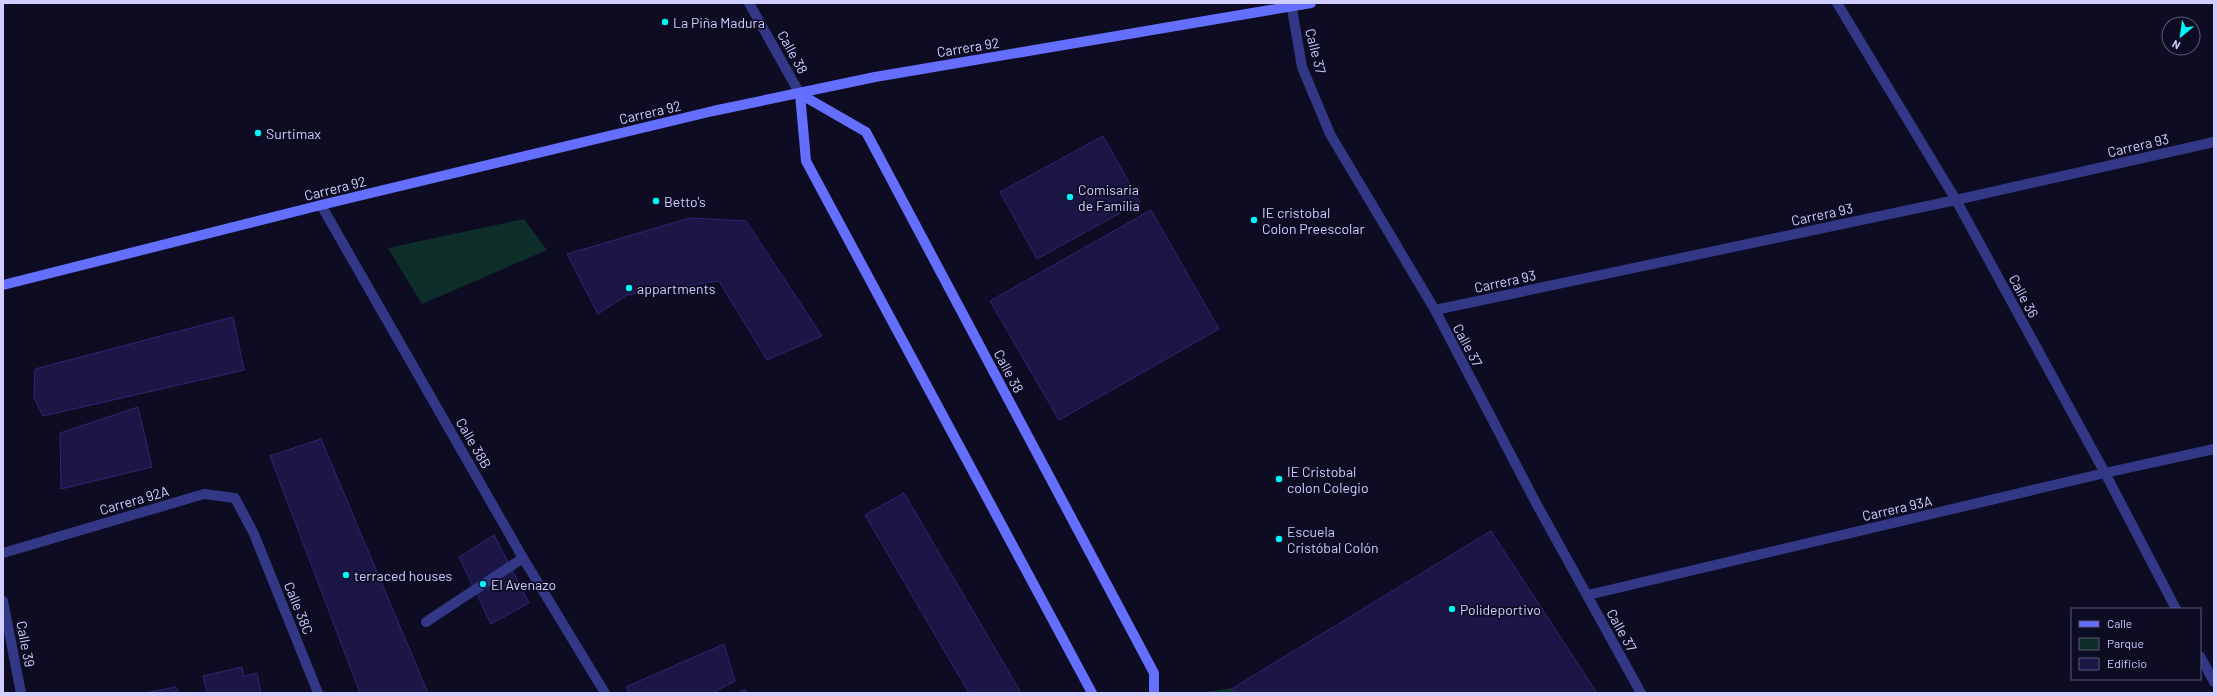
<svg xmlns="http://www.w3.org/2000/svg" width="2217" height="696" font-family="Barlow,sans-serif">
<rect width="100%" height="100%" fill="#0e0c23"/>
<!-- green -->
<g fill="#0e2e2a">
<path d="M 524,219 L 547,250 L 422,304 L 388,248 Z"/>
<path d="M 1233,688 L 1236,693 L 1198,693 Z"/>
</g>
<!-- building -->
<g fill="#1b1646" stroke="#2e2674">
<path d="M 1103,136 L 1140,202 L 1037,259 L 1000,192 Z"/>
<path d="M 1151,210 L 1219,329 L 1059,420 L 990,301 Z"/>
<path d="M 690,218 L 746,221 L 822,336 L 767,360 L 719,281 L 627,295 L 598,314 L 567,254 Z"/>
<path d="M 233,317 L 244,370 L 43,416 L 34,398 L 35,369 Z"/>
<path d="M 138,407 L 152,467 L 61,489 L 60,433 Z"/>
<path d="M 321,439 L 428,693 L 360,693 L 270,456 Z"/>
<path d="M 904,493 L 1021,693 L 969,693 L 865,515 Z"/>
<path d="M 1491,531 L 1597,693 L 1236,693 L 1233,688 Z"/>
<path d="M 494,535 L 529,603 L 491,624 L 459,557 Z"/>
<path d="M 724,644 L 735,681 L 712,693 L 629,693 L 626,687 Z"/>
<path d="M 242,667 L 244,676 L 257,673 L 261,693 L 207,693 L 203,676 Z"/>
<path d="M 176,687 L 179,693 L 148,693 L 149,692 Z"/>
<path d="M 745,689 L 747,693 L 738,693 Z"/>
</g>
<g fill="none" stroke-linecap="round" stroke-linejoin="round">
<!-- street -->
<g stroke="#323786" stroke-width="10">
<path d="M 749,3 L 800,94"/>
<path d="M 1291,3 L 1302,67 L 1330,134 L 1435,310 L 1536,503 L 1641,693"/>
<path d="M 1837,3 L 1956,200 L 2105,473 L 2176,609"/>
<path d="M 321,205 L 523,558 L 605,693"/>
<path d="M 1435,310 L 1956,200 L 2214,142"/>
<path d="M 3,553 L 204,494 L 235,498 L 254,534 L 318,693"/>
<path d="M 1588,595 L 2105,473 L 2214,449"/>
<path d="M 3,601 L 21,693"/>
<path d="M 426,622 L 523,558"/>
<path d="M 2200,656 L 2214,682"/>
</g>
<!-- secondary -->
<g stroke="#656fff" stroke-width="10">
<path d="M 800,94 L 866,132 L 1154,673 L 1154,693"/>
<path d="M 800,94 L 806,161 L 1092,693"/>
<path d="M 3,285 L 321,205 L 713,111 L 875,77 L 1311,3"/>
</g>
</g>
<!-- markers -->
<g fill="#00f6f9" stroke="#0e0c23" stroke-width="1.5">
<circle cx="665" cy="22" r="4"/>
<circle cx="258" cy="133" r="4"/>
<circle cx="1070" cy="197" r="4"/>
<circle cx="656" cy="201" r="4"/>
<circle cx="1254" cy="220" r="4"/>
<circle cx="629" cy="288" r="4"/>
<circle cx="1279" cy="479" r="4"/>
<circle cx="1279" cy="539" r="4"/>
<circle cx="346" cy="575" r="4"/>
<circle cx="483" cy="584" r="4"/>
<circle cx="1452" cy="609" r="4"/>
</g>
<g text-anchor="middle" dominant-baseline="central" stroke-width="3.5" stroke-linejoin="round" paint-order="stroke">
<!-- poi labels -->
<g font-size="14" fill="#cfceff" stroke="#0e0c23" text-anchor="start">
<text x="673" y="22">La Piña Madura</text>
<text x="266" y="133">Surtimax</text>
<text x="1078" y="189">Comisaria<tspan x="1078" dy="16">de Familia</tspan></text>
<text x="664" y="201">Betto's</text>
<text x="1262" y="212">IE cristobal<tspan x="1262" dy="16">Colon Preescolar</tspan></text>
<text x="637" y="288">appartments</text>
<text x="1287" y="471">IE Cristobal<tspan x="1287" dy="16">colon Colegio</tspan></text>
<text x="1287" y="531">Escuela<tspan x="1287" dy="16">Cristóbal Colón</tspan></text>
<text x="354" y="575">terraced houses</text>
<text x="491" y="584">El Avenazo</text>
<text x="1460" y="609">Polideportivo</text>
</g>
<!-- street labels -->
<g font-size="14" fill="#cfceff" stroke="#0e0c23">
<text transform="translate(968 47) rotate(-9)">Carrera 92</text>
<text transform="translate(1316 51) rotate(76)">Calle 37</text>
<text transform="translate(793 52) rotate(61)">Calle 38</text>
<text transform="translate(650 112) rotate(-13)">Carrera 92</text>
<text transform="translate(2138 145) rotate(-13)">Carrera 93</text>
<text transform="translate(335 188) rotate(-14)">Carrera 92</text>
<text transform="translate(1822 214) rotate(-12)">Carrera 93</text>
<text transform="translate(1505 281) rotate(-12)">Carrera 93</text>
<text transform="translate(2024 296) rotate(62)">Calle 36</text>
<text transform="translate(1468 345) rotate(62)">Calle 37</text>
<text transform="translate(1009 371) rotate(62)">Calle 38</text>
<text transform="translate(474 443) rotate(60)">Calle 38B</text>
<text transform="translate(134 500) rotate(-16)">Carrera 92A</text>
<text transform="translate(1897 508) rotate(-13)">Carrera 93A</text>
<text transform="translate(299 608) rotate(68)">Calle 38C</text>
<text transform="translate(1622 630) rotate(61)">Calle 37</text>
<text transform="translate(26 644) rotate(79)">Calle 39</text>
</g>
</g>
<!-- border -->
<rect width="2217" height="696" fill="none" stroke="#cfceff" stroke-width="8"/>
<!-- legend -->
<rect x="2071" y="608" width="130" height="72" fill="#0e0c23" stroke="#5b5a7b"/>
<rect x="2079" y="621" width="20" height="6" fill="#656fff" stroke="#5b5a7b"/>
<text x="2107" y="628" font-size="12" fill="#cfceff">Calle</text>
<rect x="2079" y="638" width="20" height="12" fill="#0e2e2a" stroke="#5b5a7b"/>
<text x="2107" y="648" font-size="12" fill="#cfceff">Parque</text>
<rect x="2079" y="658" width="20" height="12" fill="#1b1646" stroke="#5b5a7b"/>
<text x="2107" y="668" font-size="12" fill="#cfceff">Edificio</text>
<!-- north arrow -->
<g transform="translate(2181 36) rotate(209)"><circle r="19" fill="#0e0c23" stroke="#5b5a7b"/>
<path d="M0-3L7 15L0 10L-7 15Z" fill="#00f6f9"/>
<text y="-6" font-size="11" font-weight="bold" text-anchor="middle" fill="#cfceff">N</text>
</g>
</svg>
